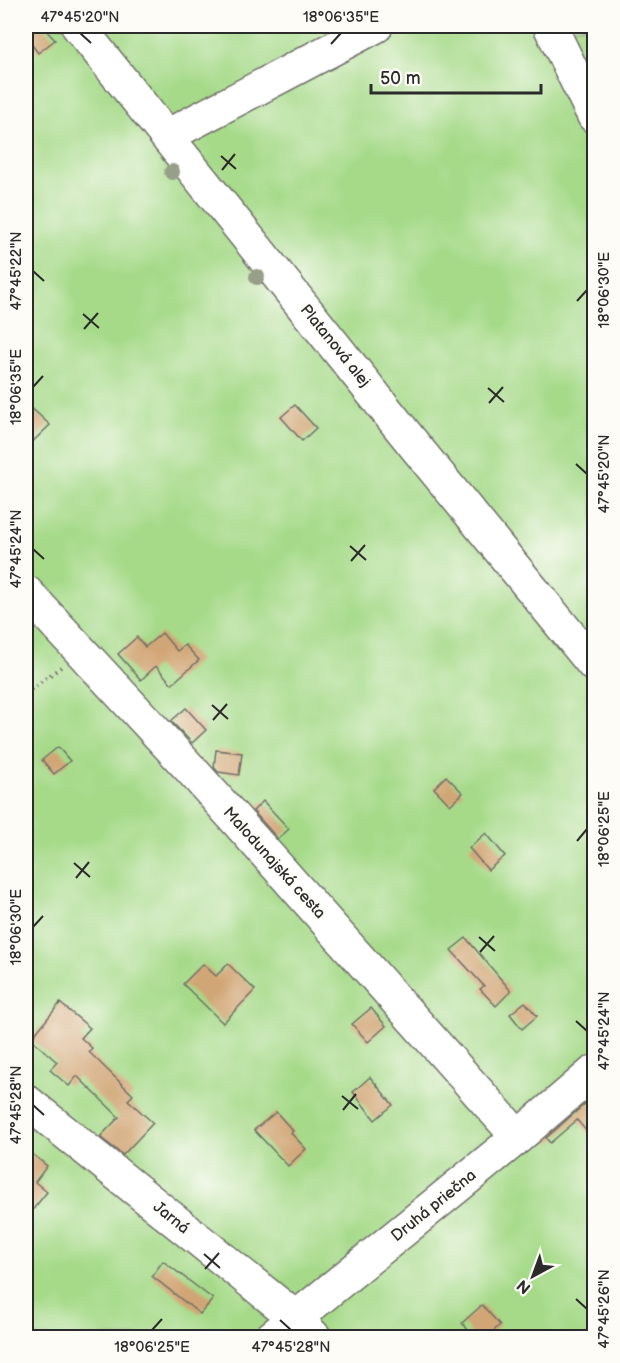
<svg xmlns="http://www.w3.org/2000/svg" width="620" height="1363" font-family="'Balsamiq Sans',sans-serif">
<rect width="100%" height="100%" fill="#fdfcf7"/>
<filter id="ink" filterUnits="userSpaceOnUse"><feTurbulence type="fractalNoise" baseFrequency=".0167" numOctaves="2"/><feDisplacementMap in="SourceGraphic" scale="12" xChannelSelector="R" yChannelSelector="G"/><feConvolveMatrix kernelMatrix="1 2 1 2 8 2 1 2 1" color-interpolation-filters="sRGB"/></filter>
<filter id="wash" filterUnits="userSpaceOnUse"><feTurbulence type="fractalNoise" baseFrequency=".008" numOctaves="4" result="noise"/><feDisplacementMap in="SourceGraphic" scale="24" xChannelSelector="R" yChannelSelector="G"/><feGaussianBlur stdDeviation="1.35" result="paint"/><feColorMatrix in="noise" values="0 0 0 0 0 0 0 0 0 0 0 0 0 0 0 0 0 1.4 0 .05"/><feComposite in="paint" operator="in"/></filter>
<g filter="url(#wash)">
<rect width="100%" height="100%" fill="#f1edd8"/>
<!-- green -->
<rect fill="#a6da89" stroke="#68825a" stroke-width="1.5" x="26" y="26" width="568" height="1311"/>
<g id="blocks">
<!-- building -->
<g fill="#d1a676">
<path d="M 39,26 L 42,26 L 55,40 L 38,53 L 26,37 Z"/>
<path d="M 26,403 L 50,425 L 26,448 Z"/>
<path d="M 295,405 L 316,428 L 302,441 L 281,417 Z"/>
<path d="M 162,633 L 177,651 L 185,645 L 199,660 L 172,684 L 156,666 L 141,680 L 118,654 L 137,637 L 145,647 Z"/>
<path d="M 186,708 L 206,730 L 192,743 L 171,721 Z"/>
<path d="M 58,747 L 70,761 L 54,774 L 42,760 Z"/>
<path d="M 216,750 L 242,753 L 239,775 L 218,772 L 214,767 Z"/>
<path d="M 446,776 L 463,793 L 450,805 L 434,788 Z"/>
<path d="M 263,801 L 289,829 L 278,839 L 253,811 Z"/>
<path d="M 486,833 L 505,856 L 488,870 L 469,848 Z"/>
<path d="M 466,938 L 511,991 L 496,1006 L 480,989 L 484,986 L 451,950 Z"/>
<path d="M 203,964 L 216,976 L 228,964 L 255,990 L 223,1023 L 183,984 Z"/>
<path d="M 525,1002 L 537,1016 L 522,1029 L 510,1014 Z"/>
<path d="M 60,1003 L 90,1028 L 81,1038 L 92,1048 L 89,1052 L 133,1095 L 128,1100 L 153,1123 L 123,1155 L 100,1137 L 119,1117 L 77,1076 L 69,1086 L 50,1070 L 57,1062 L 31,1039 Z"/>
<path d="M 371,1008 L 386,1026 L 368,1042 L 352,1024 Z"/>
<path d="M 370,1077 L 393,1105 L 375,1120 L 353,1092 Z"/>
<path d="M 594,1096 L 594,1140 L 577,1120 L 550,1143 L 546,1138 Z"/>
<path d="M 276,1112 L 293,1131 L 291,1133 L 306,1149 L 288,1166 L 254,1130 Z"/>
<path d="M 26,1149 L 47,1166 L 35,1182 L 47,1192 L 26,1218 Z"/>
<path d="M 163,1261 L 213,1299 L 200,1314 L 152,1276 Z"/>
<path d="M 482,1305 L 500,1325 L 486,1338 L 475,1338 L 462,1323 Z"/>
</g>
</g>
</g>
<g filter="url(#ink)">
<use href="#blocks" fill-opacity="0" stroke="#706f68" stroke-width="1.5"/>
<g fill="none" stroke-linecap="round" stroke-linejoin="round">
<!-- minor casing -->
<g stroke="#706f68" stroke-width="36">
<g id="minor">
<path d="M 78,26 L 415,446 L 594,665"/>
<path d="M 550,26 L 594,116"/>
<path d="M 167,136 L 376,26"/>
<path d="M 26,592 L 195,774 L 518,1137"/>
<path d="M 26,1101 L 296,1318 L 315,1338"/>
<path d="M 271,1338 L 518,1137 L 594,1072"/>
</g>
</g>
<!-- path -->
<path stroke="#706f68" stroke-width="4" stroke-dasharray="1.5 4.5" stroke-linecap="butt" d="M 26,693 L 61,667"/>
<!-- minor -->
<use href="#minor" stroke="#fff" stroke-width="33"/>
</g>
<!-- trees -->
<g fill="#989f88">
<circle cx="172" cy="172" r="8"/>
<circle cx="257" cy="277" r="8"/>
</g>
</g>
<!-- ticks -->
<path fill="none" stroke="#2b2b2b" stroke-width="2" d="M 80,33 L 91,43M 331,44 L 341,33M 221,156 L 236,169M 222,170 L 235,154M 33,271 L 44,281M 577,301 L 587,290M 83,314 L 99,328M 84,329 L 98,313M 33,387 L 43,376M 488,388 L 504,402M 489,403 L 503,387M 576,464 L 587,474M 350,546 L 366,560M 33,549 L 44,559M 351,561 L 365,545M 212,705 L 228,719M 213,720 L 227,704M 577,841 L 587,829M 74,863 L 90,877M 76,878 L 89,862M 33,927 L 43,916M 479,937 L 495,951M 480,952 L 494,936M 576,1021 L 587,1031M 342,1096 L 358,1109M 33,1105 L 44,1115M 343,1110 L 356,1094M 204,1254 L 220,1268M 205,1269 L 219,1253M 576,1299 L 587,1309M 280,1320 L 291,1330M 152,1330 L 162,1319"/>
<g text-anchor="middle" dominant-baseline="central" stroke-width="4.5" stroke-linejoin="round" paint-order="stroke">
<!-- street labels -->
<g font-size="16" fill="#2b2b2b" stroke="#fdfcf7">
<text transform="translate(335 346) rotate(51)">Platanová alej</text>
<text transform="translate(274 863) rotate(48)">Malodunajská cesta</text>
<text transform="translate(434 1206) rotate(-39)">Druhá priečna</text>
<text transform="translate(171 1218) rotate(39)">Jarná</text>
</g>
</g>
<!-- margin -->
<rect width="620" height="1363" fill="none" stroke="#fdfcf7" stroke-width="66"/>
<!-- north arrow -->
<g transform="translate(533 1276) rotate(221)" stroke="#fdfcf7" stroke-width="4.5" paint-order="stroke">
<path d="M0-4.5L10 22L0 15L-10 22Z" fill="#2b2b2b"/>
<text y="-9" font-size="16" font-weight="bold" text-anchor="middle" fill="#2b2b2b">N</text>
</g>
<!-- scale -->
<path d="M371 84v9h170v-9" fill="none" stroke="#2b2b2b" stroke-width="3"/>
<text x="380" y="84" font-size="18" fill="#2b2b2b" stroke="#fdfcf7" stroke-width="4.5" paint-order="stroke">50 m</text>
<rect x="33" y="33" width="554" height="1297" fill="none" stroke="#2b2b2b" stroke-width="2"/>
<g font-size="15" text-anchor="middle" fill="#2b2b2b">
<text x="80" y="22">47°45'20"N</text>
<text x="341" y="22">18°06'35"E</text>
<text transform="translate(16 271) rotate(-90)" y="5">47°45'22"N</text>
<text transform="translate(604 290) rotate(-90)" y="5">18°06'30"E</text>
<text transform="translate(16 387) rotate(-90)" y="5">18°06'35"E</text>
<text transform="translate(604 474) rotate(-90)" y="5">47°45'20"N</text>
<text transform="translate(16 549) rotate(-90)" y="5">47°45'24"N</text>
<text transform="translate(604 829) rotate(-90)" y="5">18°06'25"E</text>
<text transform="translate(16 927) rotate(-90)" y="5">18°06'30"E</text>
<text transform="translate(604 1031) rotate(-90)" y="5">47°45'24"N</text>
<text transform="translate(16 1105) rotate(-90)" y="5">47°45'28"N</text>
<text transform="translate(604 1309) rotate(-90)" y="5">47°45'26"N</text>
<text x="152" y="1352">18°06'25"E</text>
<text x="291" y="1352">47°45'28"N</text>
</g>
</svg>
